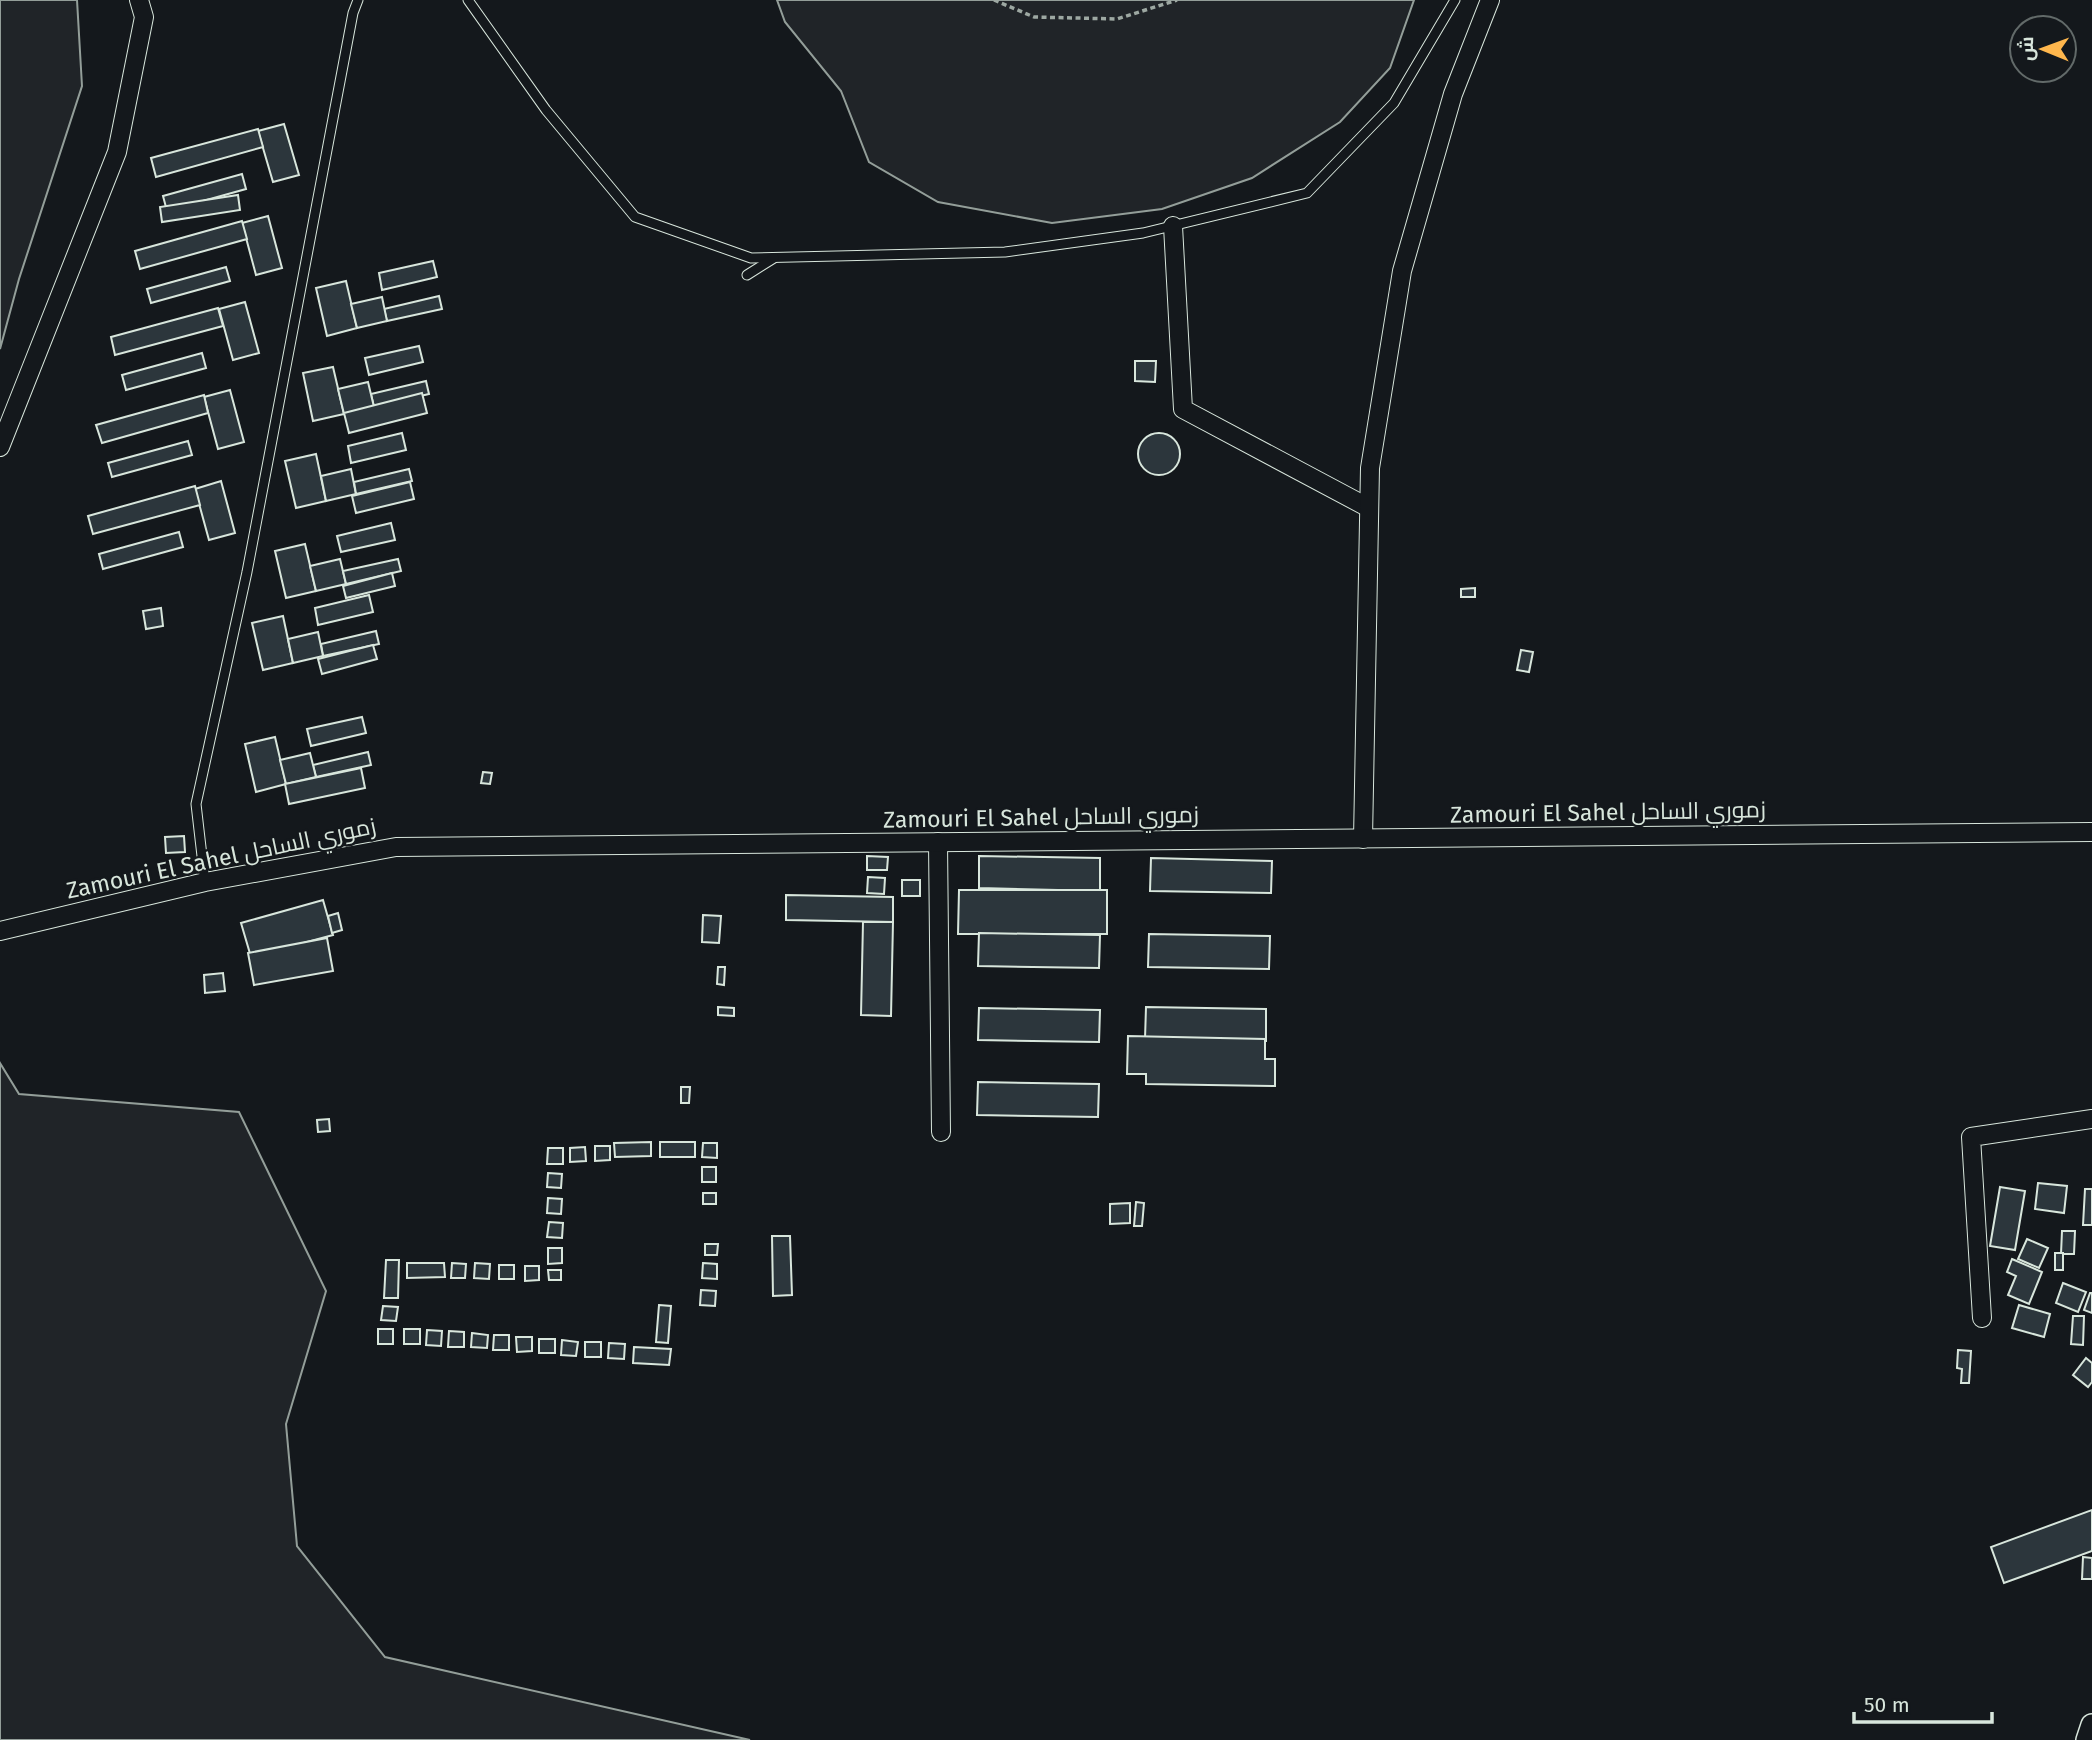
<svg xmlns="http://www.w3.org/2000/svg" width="2092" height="1740" font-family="'Fira Sans',Cairo,sans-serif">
<rect width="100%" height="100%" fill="#14181c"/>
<!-- green -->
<g fill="#202428" stroke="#939e99" stroke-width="2">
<path d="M 0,0 L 77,0 L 82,86 L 19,279 L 0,349 Z"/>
<path d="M 777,0 L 1414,0 L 1390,68 L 1340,122 L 1252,178 L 1162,209 L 1052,223 L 938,202 L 869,162 L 841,91 L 785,22 Z"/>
<path d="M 0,1063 L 19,1094 L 239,1112 L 326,1291 L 286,1424 L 297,1546 L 385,1657 L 750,1740 L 0,1740 Z"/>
</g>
<!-- building -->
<g fill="#2c363c" stroke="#d8e6dc" stroke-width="2">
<path d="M 284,124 L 299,175 L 273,182 L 258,131 Z"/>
<path d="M 258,129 L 263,147 L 156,177 L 151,158 Z"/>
<path d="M 242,174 L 246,189 L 167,211 L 163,196 Z"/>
<path d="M 238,195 L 240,210 L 162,222 L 160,207 Z"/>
<path d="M 268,216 L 282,268 L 256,275 L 242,223 Z"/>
<path d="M 242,221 L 247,239 L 140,269 L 135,251 Z"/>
<path d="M 433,261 L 437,277 L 382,290 L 379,273 Z"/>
<path d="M 226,267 L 230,281 L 151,303 L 147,289 Z"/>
<path d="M 346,281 L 357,328 L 327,336 L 316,288 Z"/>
<path d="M 439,296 L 442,309 L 387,321 L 384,309 Z"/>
<path d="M 382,297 L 387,321 L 357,328 L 351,304 Z"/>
<path d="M 245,302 L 259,353 L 233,360 L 219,309 Z"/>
<path d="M 218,308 L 223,326 L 115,355 L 111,337 Z"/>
<path d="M 419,346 L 423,362 L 369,375 L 365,358 Z"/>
<path d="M 202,353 L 206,368 L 126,390 L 122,375 Z"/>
<path d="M 1135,361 L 1156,361 L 1155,382 L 1135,381 Z"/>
<path d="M 333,367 L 344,414 L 313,421 L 303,373 Z"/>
<path d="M 426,381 L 429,394 L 374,407 L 371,394 Z"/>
<path d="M 368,382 L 374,407 L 344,414 L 338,389 Z"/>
<path d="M 230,390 L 244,442 L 218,449 L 204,397 Z"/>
<path d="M 422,393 L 427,413 L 349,433 L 344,413 Z"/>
<path d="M 204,395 L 208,413 L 102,443 L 96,425 Z"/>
<path d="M 402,433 L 406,450 L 351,463 L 348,446 Z"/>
<circle cx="1159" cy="454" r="21"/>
<path d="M 188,441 L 192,455 L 112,477 L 108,463 Z"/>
<path d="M 316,454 L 326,501 L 296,508 L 285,461 Z"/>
<path d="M 351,469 L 356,494 L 326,501 L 321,476 Z"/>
<path d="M 409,469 L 412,481 L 356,494 L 354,482 Z"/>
<path d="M 221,481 L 235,533 L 209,540 L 195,489 Z"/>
<path d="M 410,482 L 414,499 L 356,513 L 352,496 Z"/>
<path d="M 195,486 L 200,505 L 93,534 L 88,516 Z"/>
<path d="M 391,523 L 395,540 L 341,552 L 337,536 Z"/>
<path d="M 179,532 L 183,547 L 103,569 L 99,554 Z"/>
<path d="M 305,544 L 316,591 L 286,598 L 275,551 Z"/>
<path d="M 340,559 L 346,584 L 316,591 L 310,566 Z"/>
<path d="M 398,559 L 401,571 L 346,584 L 343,571 Z"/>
<path d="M 392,573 L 395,586 L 346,598 L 343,586 Z"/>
<path d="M 1475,588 L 1475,597 L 1461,597 L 1461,589 Z"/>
<path d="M 369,595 L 373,612 L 318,625 L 315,608 Z"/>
<path d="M 161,608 L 163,626 L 146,629 L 143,611 Z"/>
<path d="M 283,616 L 293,663 L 263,670 L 252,623 Z"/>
<path d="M 376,631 L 379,644 L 323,656 L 321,644 Z"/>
<path d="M 318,632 L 323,656 L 293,663 L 288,639 Z"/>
<path d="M 373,645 L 377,659 L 322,674 L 318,659 Z"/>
<path d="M 1521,650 L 1533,652 L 1529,672 L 1517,670 Z"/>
<path d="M 362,717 L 366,733 L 311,746 L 307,729 Z"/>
<path d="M 275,737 L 286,784 L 256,792 L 245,744 Z"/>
<path d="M 368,752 L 371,765 L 316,777 L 313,765 Z"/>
<path d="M 310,753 L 316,777 L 286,784 L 280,760 Z"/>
<path d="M 361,768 L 365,788 L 289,804 L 285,784 Z"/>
<path d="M 483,772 L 492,773 L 490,784 L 481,783 Z"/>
<path d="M 184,836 L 185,852 L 166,853 L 165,837 Z"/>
<path d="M 867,856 L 888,857 L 887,870 L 867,870 Z"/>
<path d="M 979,856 L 1100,858 L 1100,891 L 979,888 Z"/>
<path d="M 1151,858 L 1272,861 L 1271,893 L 1150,891 Z"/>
<path d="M 868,877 L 885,878 L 884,894 L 867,893 Z"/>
<rect x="902" y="880" width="18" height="16"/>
<path d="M 959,890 L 1107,890 L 1107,934 L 958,934 Z"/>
<path d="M 786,895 L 893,897 L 893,922 L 786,920 Z"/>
<path d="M 323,900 L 333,935 L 251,957 L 241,923 Z"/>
<path d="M 338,913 L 342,930 L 332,933 L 328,916 Z"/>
<path d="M 703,915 L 721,916 L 719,943 L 702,942 Z"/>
<path d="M 863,922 L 893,922 L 891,1016 L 861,1015 Z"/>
<path d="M 979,933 L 1100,935 L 1099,968 L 978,966 Z"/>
<path d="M 1149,934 L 1270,936 L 1269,969 L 1148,967 Z"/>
<path d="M 327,938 L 333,971 L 254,985 L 248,953 Z"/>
<path d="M 718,967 L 725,967 L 724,985 L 717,984 Z"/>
<path d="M 223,973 L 225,991 L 205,993 L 204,975 Z"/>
<path d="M 718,1007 L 734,1008 L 734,1016 L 718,1015 Z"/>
<path d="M 1146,1007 L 1266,1009 L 1266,1041 L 1145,1039 Z"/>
<path d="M 979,1008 L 1100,1010 L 1099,1042 L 978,1040 Z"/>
<path d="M 1128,1036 L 1265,1039 L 1265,1059 L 1275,1059 L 1275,1086 L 1146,1084 L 1146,1074 L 1127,1074 Z"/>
<path d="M 978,1082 L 1099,1084 L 1098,1117 L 977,1115 Z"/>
<path d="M 681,1087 L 690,1087 L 689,1103 L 681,1103 Z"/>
<path d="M 329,1119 L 330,1131 L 318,1132 L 317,1120 Z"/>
<path d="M 651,1142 L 651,1156 L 615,1157 L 614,1143 Z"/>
<rect x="660" y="1142" width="35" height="15"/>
<path d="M 703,1143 L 717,1143 L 717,1158 L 702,1157 Z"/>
<path d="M 595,1146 L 610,1146 L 610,1160 L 595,1161 Z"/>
<path d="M 585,1147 L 586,1161 L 570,1162 L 570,1148 Z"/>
<path d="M 548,1148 L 563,1148 L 563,1164 L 547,1164 Z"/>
<rect x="702" y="1167" width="14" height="15"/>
<path d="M 548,1173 L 562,1174 L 561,1188 L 547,1187 Z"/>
<path d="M 2038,1183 L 2067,1186 L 2064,1213 L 2035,1209 Z"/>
<path d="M 2000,1187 L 2025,1191 L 2015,1250 L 1990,1246 Z"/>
<path d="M 2085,1189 L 2092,1189 L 2092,1225 L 2083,1225 Z"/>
<rect x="703" y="1193" width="13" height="11"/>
<path d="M 548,1198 L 562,1199 L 561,1214 L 547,1213 Z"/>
<path d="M 1136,1202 L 1144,1203 L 1142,1226 L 1134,1226 Z"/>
<path d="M 1130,1203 L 1130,1223 L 1110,1224 L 1110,1204 Z"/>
<path d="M 549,1222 L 563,1223 L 562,1238 L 547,1237 Z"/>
<path d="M 2062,1231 L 2075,1231 L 2074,1254 L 2061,1254 Z"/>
<path d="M 772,1236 L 790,1236 L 792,1295 L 773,1296 Z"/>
<path d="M 2027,1239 L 2048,1248 L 2039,1268 L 2018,1259 Z"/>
<path d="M 705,1244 L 718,1244 L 717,1255 L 705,1255 Z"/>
<path d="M 548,1248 L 562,1248 L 562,1263 L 548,1264 Z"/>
<rect x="2055" y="1253" width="8" height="17"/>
<path d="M 2012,1259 L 2042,1272 L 2029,1304 L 2008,1295 L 2016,1276 L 2007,1272 Z"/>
<path d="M 386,1260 L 399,1260 L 398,1298 L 384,1298 Z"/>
<path d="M 407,1263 L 444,1263 L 445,1277 L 407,1278 Z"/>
<path d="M 452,1263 L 466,1264 L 465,1278 L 451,1278 Z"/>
<path d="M 475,1263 L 490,1264 L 489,1279 L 474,1278 Z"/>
<path d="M 703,1263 L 717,1264 L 717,1279 L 702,1278 Z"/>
<rect x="499" y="1265" width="15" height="14"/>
<path d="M 525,1266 L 539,1266 L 539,1280 L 525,1281 Z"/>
<path d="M 548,1270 L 561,1270 L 561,1280 L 549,1280 Z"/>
<path d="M 2063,1283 L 2086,1292 L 2078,1312 L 2056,1303 Z"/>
<path d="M 701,1290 L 716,1291 L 715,1306 L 700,1305 Z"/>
<path d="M 2090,1293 L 2092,1293 L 2092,1313 L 2084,1310 Z"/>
<path d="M 659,1305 L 671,1306 L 668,1343 L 656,1342 Z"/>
<path d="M 2019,1305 L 2050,1314 L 2044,1337 L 2012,1328 Z"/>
<path d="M 383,1306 L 398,1307 L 396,1321 L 381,1320 Z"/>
<path d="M 2073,1316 L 2084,1316 L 2083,1345 L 2071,1344 Z"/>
<rect x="378" y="1329" width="15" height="15"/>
<rect x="404" y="1329" width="16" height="15"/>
<path d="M 427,1330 L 442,1331 L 441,1346 L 426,1345 Z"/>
<path d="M 449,1331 L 464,1332 L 464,1347 L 448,1347 Z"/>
<path d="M 472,1333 L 488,1335 L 487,1348 L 471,1347 Z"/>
<path d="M 494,1335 L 509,1335 L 509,1350 L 493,1350 Z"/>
<path d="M 516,1337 L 532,1337 L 532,1351 L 517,1352 Z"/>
<rect x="539" y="1339" width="16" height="14"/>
<path d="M 562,1340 L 578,1342 L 576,1356 L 561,1355 Z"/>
<rect x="585" y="1342" width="16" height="15"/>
<path d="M 609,1343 L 625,1344 L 624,1359 L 608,1358 Z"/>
<path d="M 634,1347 L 671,1349 L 669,1365 L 633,1363 Z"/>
<path d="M 1958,1350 L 1971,1351 L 1969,1383 L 1961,1383 L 1962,1369 L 1957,1368 Z"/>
<path d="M 2086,1358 L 2092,1363 L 2092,1382 L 2088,1387 L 2073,1375 Z"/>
<path d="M 2092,1510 L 2092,1551 L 2004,1583 L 1991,1547 Z"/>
<path d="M 2083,1557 L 2092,1558 L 2092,1579 L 2082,1579 Z"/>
</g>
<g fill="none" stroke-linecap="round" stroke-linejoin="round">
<!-- service casing -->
<g stroke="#d8e6dc" stroke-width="11">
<g id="service">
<path d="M 468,0 L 546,110 L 635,217 L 751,258 L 1005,252 L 1143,233 L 1307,193 L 1394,103 L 1455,0"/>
<path d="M 747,275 L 774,258"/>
<path d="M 205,882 L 196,804 L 247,572 L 353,13 L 358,0"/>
</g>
</g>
<!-- minor casing -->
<g stroke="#d8e6dc" stroke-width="20">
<g id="minor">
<path d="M 1173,226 L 1183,409 L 1369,508"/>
<path d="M 0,447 L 117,152 L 144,17 L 139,0"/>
<path d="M 1363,839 L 1370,468 L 1402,271 L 1453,94 L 1490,0"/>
<path d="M 938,842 L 941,1132"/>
<path d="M 0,931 L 205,882 L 396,847 L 2092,832"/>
<path d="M 1982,1318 L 1971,1137 L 2092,1119"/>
</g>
</g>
<!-- tertiary casing -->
<g stroke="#d8e6dc" stroke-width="24">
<path id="tertiary" d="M 2087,1740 L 2092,1725"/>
</g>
<!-- path -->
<path stroke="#9da8a2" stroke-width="3.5" stroke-dasharray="5 3.5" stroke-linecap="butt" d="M 994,0 L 1034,17 L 1117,19 L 1177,0"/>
<!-- service -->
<use href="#service" stroke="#14181c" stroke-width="9"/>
<!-- minor -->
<use href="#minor" stroke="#14181c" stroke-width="18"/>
<!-- tertiary -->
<use href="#tertiary" stroke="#14181c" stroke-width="21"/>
</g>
<g text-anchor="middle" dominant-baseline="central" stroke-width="5" stroke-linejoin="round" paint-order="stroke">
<!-- street labels -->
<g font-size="23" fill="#d8e6dc" stroke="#14181c">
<text transform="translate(1608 812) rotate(-1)">Zamouri El Sahel زموري الساحل</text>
<text transform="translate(1041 817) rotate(-1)">Zamouri El Sahel زموري الساحل</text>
<text transform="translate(221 858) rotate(-12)">Zamouri El Sahel زموري الساحل</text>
</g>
</g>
<!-- north arrow -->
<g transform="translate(2043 49) rotate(271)"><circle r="33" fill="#14181c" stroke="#626a69" stroke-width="2"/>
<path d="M0-5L12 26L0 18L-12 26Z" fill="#ffb74d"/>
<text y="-10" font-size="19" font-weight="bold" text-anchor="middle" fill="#d8e6dc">ش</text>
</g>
<!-- scale -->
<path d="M1854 1712v10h138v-10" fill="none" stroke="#d8e6dc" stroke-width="3.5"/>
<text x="1864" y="1712" font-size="21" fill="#d8e6dc" stroke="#14181c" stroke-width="5" paint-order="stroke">50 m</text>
</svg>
